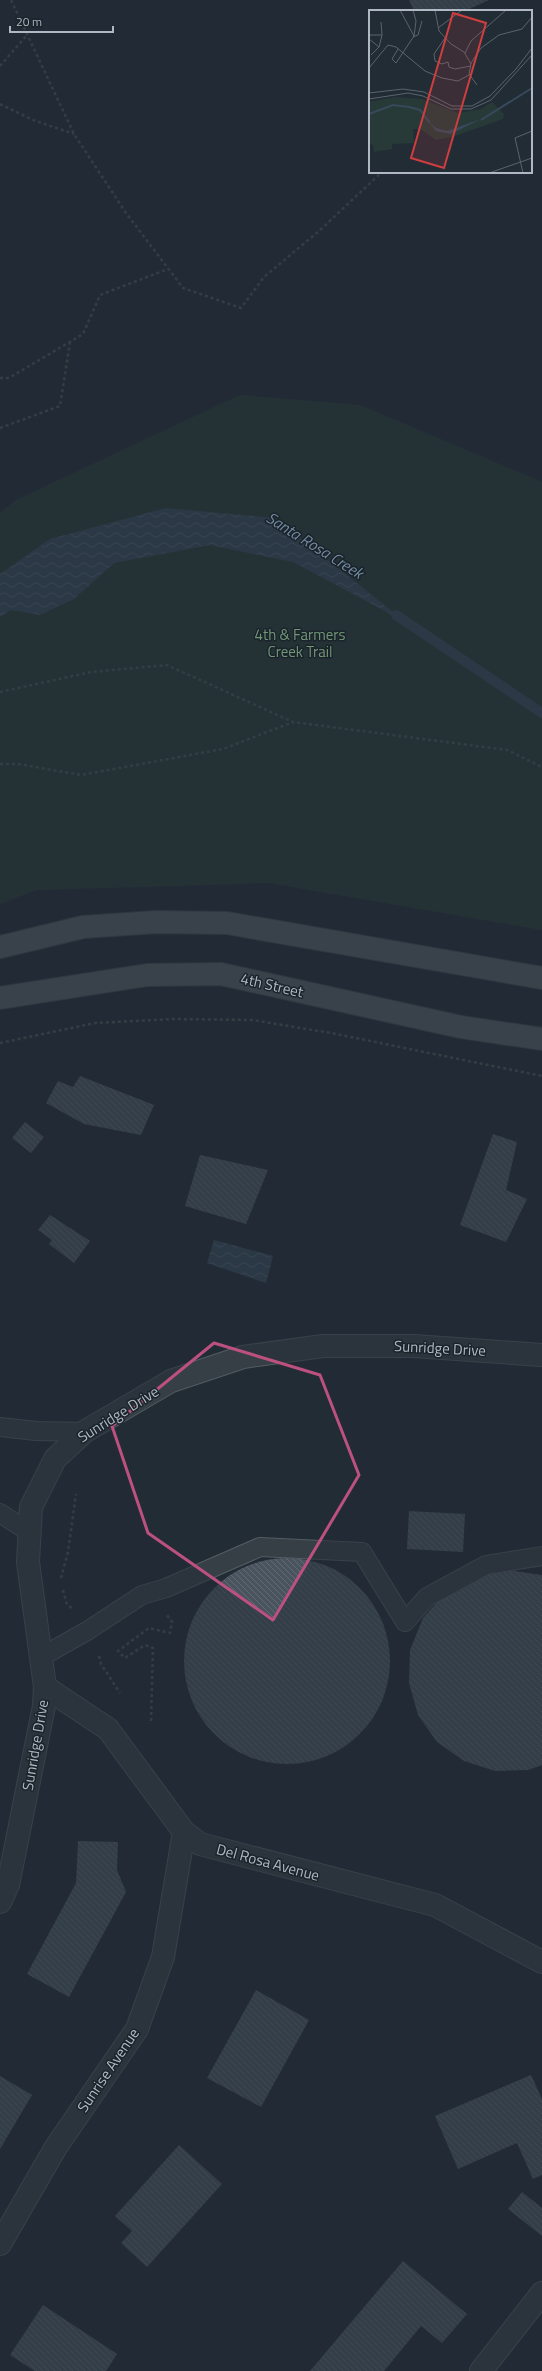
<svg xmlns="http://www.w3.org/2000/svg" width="542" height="2371" font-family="'Titillium Web',sans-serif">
<defs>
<pattern id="water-waves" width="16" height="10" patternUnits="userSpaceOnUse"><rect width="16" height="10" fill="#37495b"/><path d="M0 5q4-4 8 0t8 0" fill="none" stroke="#516171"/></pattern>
<pattern id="building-back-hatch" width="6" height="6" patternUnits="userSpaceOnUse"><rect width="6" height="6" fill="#49545f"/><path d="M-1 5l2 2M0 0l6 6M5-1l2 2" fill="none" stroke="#616a74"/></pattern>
</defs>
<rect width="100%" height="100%" fill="#222c35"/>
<!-- park -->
<path fill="#273a38" d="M 240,395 L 360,405 L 542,482 L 542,930 L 269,883 L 36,890 L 0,904 L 0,513 L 16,500 Z"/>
<!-- water -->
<g fill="url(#water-waves)">
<path d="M 166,508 L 275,518 L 407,623 L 293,562 L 210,545 L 114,563 L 74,599 L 40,615 L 11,610 L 0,617 L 0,574 L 50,539 Z"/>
<path d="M 214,1240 L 273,1256 L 266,1283 L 207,1263 Z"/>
</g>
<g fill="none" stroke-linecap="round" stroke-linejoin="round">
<!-- stream -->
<path stroke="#37495b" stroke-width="10" d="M 396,615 L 542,713"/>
</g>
<!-- building -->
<g fill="url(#building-back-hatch)">
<path d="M 409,0 L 489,0 L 465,11 L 414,11 Z"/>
<path d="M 80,1076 L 154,1105 L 141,1135 L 84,1124 L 46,1103 L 58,1081 L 73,1087 Z"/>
<path d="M 25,1122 L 44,1137 L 31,1153 L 12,1138 Z"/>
<path d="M 493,1134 L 517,1142 L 506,1190 L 527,1199 L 506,1242 L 460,1225 Z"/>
<path d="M 200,1155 L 268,1170 L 246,1224 L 185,1206 Z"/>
<path d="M 50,1215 L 90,1241 L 74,1263 L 49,1244 L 52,1240 L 38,1230 Z"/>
<path d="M 409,1511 L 465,1514 L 463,1552 L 407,1549 Z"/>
<circle cx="287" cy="1661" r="103"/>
<path d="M 508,1570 L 542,1575 L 542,1765 L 528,1770 L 495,1771 L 464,1761 L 437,1742 L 418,1715 L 409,1683 L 410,1650 L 423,1618 L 445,1593 L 475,1576 Z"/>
<path d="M 78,1841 L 118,1842 L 117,1870 L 126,1892 L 69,1997 L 27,1974 L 76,1883 Z"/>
<path d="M 256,1990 L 309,2020 L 261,2107 L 207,2078 Z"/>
<path d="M 531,2075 L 542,2099 L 542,2175 L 533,2179 L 517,2143 L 458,2169 L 435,2116 Z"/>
<path d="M 0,2076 L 32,2095 L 0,2149 Z"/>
<path d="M 179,2145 L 222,2184 L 147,2267 L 121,2243 L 132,2231 L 115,2216 Z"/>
<path d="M 522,2192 L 542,2208 L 542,2236 L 508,2209 Z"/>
<path d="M 403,2261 L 467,2314 L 442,2343 L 421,2326 L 384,2371 L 310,2371 Z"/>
<path d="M 43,2305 L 117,2354 L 106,2371 L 35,2371 L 10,2355 Z"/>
</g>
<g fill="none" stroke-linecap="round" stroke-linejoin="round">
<!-- service casing -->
<g stroke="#535c64" stroke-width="20">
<g id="service">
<path d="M 0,1427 L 36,1431 L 84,1432"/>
<path d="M 0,1513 L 29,1532"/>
<path d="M 41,1657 L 87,1631 L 142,1595 L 166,1588 L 260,1547 L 362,1552 L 405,1622 L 427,1597 L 486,1565 L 542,1556"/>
</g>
</g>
<!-- minor casing -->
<g stroke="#535c64" stroke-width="24">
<g id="minor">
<path d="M 45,1687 L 108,1729 L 184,1832 L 200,1844 L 435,1905 L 542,1962"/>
<path d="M 0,1902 L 8,1885 L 44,1706 L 45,1687 L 28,1562 L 31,1507 L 55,1459 L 84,1432 L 171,1381 L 243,1357 L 323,1346 L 414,1346 L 542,1355"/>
<path d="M 0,2244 L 56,2147 L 137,2029 L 163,1957 L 184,1832"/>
<path d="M 481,2371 L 542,2293"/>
</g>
</g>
<!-- primary casing -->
<g stroke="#3f4750" stroke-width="24">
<g id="primary">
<path d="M 0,947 L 83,927 L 156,922 L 227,923 L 542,978"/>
<path d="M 0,998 L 147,975 L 221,974 L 461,1027 L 542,1039"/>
</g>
</g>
<!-- path -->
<g stroke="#445556" stroke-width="2.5" stroke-dasharray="3 3" stroke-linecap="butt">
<path d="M 11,0 L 74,134 L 126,213 L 183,288 L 241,308 L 264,277 L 319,231 L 382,172"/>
<path d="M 0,66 L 27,35"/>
<path d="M 0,104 L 33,120 L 74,134"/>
<path d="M 0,378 L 9,378 L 83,334 L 100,295 L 168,269"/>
<path d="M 0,428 L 60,406 L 70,342"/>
<path d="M 0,692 L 91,672 L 167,665 L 293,722 L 507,750 L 542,767"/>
<path d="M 0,764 L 18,764 L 81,775 L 223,749 L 293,722"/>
<path d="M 0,1043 L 95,1023 L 173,1019 L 252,1020 L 331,1033 L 542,1076"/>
<path d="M 61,1578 L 68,1552 L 76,1494"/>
<path d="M 63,1590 L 67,1605 L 72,1608"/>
<path d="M 99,1656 L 101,1664 L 120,1693"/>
<path d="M 151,1721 L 153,1648 L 145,1645 L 125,1658 L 118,1651 L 149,1628 L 170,1633 L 172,1622 L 167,1615"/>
</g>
<!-- service -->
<use href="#service" stroke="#363e46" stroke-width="18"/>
<!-- minor -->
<use href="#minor" stroke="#363e46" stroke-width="22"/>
<!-- primary -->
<use href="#primary" stroke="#545d66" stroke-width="22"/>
</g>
<!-- marked area -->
<path d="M0 0H542V2371H0ZM 214,1343 L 320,1375 L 359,1475 L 273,1620 L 148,1533 L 112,1426 Z" fill="#222c35" fill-opacity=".55" fill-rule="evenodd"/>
<path fill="none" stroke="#bc507f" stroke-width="3" stroke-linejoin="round" d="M 214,1343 L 320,1375 L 359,1475 L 273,1620 L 148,1533 L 112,1426 Z"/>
<g text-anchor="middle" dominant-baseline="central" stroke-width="3" stroke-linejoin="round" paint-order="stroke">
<!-- park labels -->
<g font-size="15" fill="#719676" stroke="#1b232b">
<text x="300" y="634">4th &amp; Farmers<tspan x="300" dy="17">Creek Trail</tspan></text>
</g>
<!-- street labels -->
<g font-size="15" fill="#b0b9c3" stroke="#1b232b">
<text transform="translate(272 985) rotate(13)">4th Street</text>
<text transform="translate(440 1348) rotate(3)">Sunridge Drive</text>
<text transform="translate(118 1414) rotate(-32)">Sunridge Drive</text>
<text transform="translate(35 1745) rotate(-80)">Sunridge Drive</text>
<text transform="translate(268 1862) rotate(15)">Del Rosa Avenue</text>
<text transform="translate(108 2070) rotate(-56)">Sunrise Avenue</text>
</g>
<!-- water labels -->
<g font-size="16" font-style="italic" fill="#738ca4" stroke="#1b232b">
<text transform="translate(315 545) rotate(32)">Santa Rosa Creek</text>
</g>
</g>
<!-- overview -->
<g transform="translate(369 10)">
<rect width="163" height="163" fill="#222c35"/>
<path d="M 26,87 L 53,89 L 89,103 L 112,99 L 123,92 L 135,104 L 134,109 L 83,127 L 67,130 L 51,119 L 44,119 L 45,133 L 23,134 L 23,139 L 5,142 L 4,135 L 0,133 L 0,92 Z" fill="#273a38"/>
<path d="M 112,109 L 82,124 L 67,121 L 61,113 L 67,118 L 78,121 Z" fill="#37495b"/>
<path fill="none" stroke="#37495b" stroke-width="2" d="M 0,104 L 24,95 L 40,97 L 51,100 L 61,113M 112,110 L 163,78"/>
<path fill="none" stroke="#5b646e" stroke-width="1" d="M 31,0 L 45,26M 66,0 L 70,21 L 82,34 L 95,42 L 102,54M 69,18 L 93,0M 44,27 L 49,25 L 53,11M 0,28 L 1,25 L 13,25 L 12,12M 76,28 L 65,44 L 66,51 L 73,54 L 79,52 L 80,57 L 86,59 L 102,56M 0,29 L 10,37 L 2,45M 19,35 L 27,37 L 56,61 L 73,68 L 89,71 L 100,65 L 102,53 L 112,38 L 130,25 L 153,19 L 163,7M 10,37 L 13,25M 29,39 L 23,49 L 27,53 L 45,26 L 47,11 L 44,0M 96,43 L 102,31 L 137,0M 0,58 L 19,35M 100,64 L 108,75M 0,83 L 34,79 L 55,82 L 83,96 L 103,96 L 121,86 L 147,59 L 163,38M 0,89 L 39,83 L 54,86 L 82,99 L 102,99 L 122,90 L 163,45M 120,163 L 163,148M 154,163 L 146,128 L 163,121"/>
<path fill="#d03e3f" fill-opacity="0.15" stroke="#d03e3f" stroke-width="2" d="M 84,3 L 117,13 L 75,158 L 42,148 Z"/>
<rect width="163" height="163" fill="none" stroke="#b0b9c3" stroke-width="2"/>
</g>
<!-- scale -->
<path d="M10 26v6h103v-6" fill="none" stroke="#b0b9c3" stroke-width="2"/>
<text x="16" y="26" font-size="12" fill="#b0b9c3" stroke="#1b232b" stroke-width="3" paint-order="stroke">20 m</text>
</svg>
